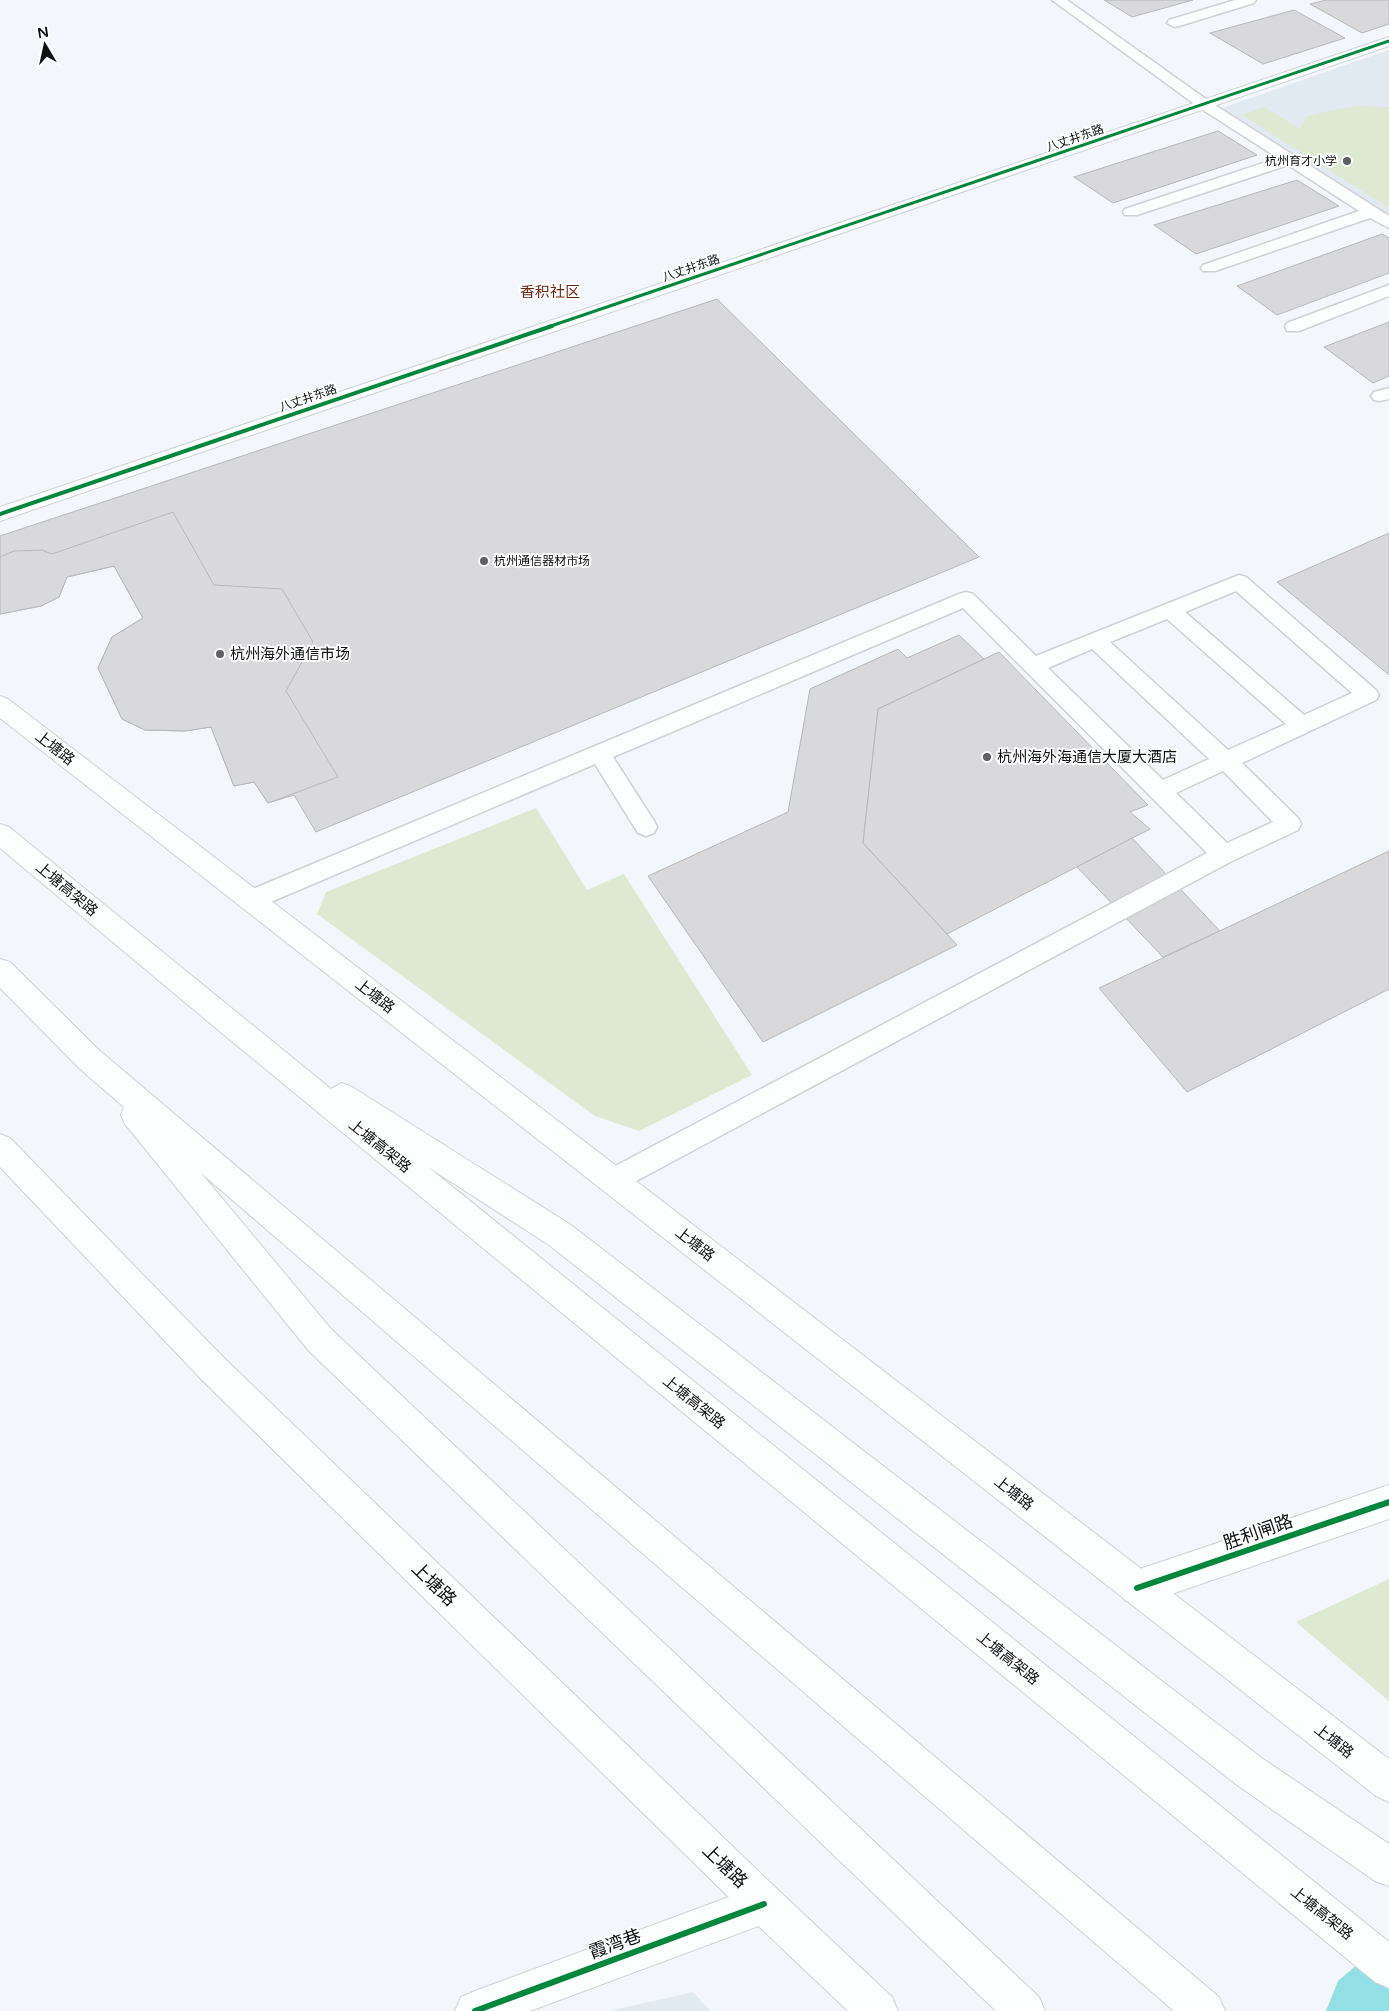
<svg xmlns="http://www.w3.org/2000/svg" width="1389" height="2011" font-family="'Varela Round','Noto Sans SC',sans-serif">
<rect width="100%" height="100%" fill="#f3f6fa"/>
<!-- built -->
<g fill="#e1e9f1">
<path d="M 1389,50 L 1389,215 L 1222,108 Z"/>
<path d="M 693,1992 L 710,2011 L 610,2011 Z"/>
</g>
<!-- green -->
<g fill="#dde9d2">
<path d="M 1358,106 L 1389,107 L 1389,208 L 1242,115 L 1264,107 L 1300,129 L 1306,117 L 1332,110 Z"/>
<path d="M 536,808 L 587,890 L 624,874 L 752,1075 L 639,1131 L 595,1116 L 317,914 L 326,892 Z"/>
<path d="M 1389,1579 L 1389,1701 L 1296,1622 Z"/>
</g>
<g fill="none" stroke-linecap="round" stroke-linejoin="round">
<!-- canal -->
<path fill="#93dfe6" fill-rule="evenodd" d="M 1389,1951 L 1389,2011 L 1326,2011 L 1338,1981 L 1359,1963 Z"/>
</g>
<!-- building -->
<g fill="#d9d9dc" stroke="#b8b8bb">
<path d="M 1104,0 L 1193,0 L 1132,17 Z"/>
<path d="M 1326,0 L 1389,0 L 1389,24 L 1362,33 L 1310,4 Z"/>
<path d="M 1294,10 L 1345,38 L 1263,64 L 1210,33 Z"/>
<path d="M 1218,131 L 1257,155 L 1113,203 L 1074,177 Z"/>
<path d="M 1297,180 L 1339,206 L 1196,254 L 1154,225 Z"/>
<path d="M 1382,234 L 1389,238 L 1389,273 L 1277,315 L 1237,286 Z"/>
<path d="M 717,299 L 979,557 L 316,832 L 294,795 L 268,803 L 254,782 L 234,786 L 211,727 L 185,731 L 145,730 L 122,719 L 98,668 L 112,637 L 143,618 L 114,566 L 67,577 L 59,597 L 41,606 L 0,614 L 0,536 Z"/>
<path d="M 1389,322 L 1389,376 L 1373,383 L 1324,347 Z"/>
<path d="M 173,512 L 214,585 L 282,589 L 313,642 L 286,691 L 338,777 L 268,803 L 254,782 L 234,786 L 211,727 L 185,731 L 145,730 L 122,719 L 98,668 L 112,637 L 143,618 L 114,566 L 67,577 L 59,597 L 41,606 L 0,614 L 0,557 L 14,551 L 42,550 L 52,554 Z"/>
<path d="M 1389,533 L 1389,675 L 1277,582 Z"/>
<path d="M 959,635 L 984,659 L 878,709 L 863,843 L 957,945 L 763,1042 L 648,876 L 788,812 L 810,689 L 898,649 L 907,658 Z"/>
<path d="M 999,652 L 1148,805 L 1130,812 L 1150,829 L 947,934 L 863,843 L 878,709 Z"/>
<path d="M 1132,838 L 1220,931 L 1163,957 L 1077,867 Z"/>
<path d="M 1389,851 L 1389,989 L 1187,1092 L 1099,988 Z"/>
</g>
<g fill="none" stroke-linecap="round" stroke-linejoin="round">
<!-- service casing -->
<g stroke="#cfd1d4" stroke-width="3">
<g id="service">
<path d="M 1052,0 L 1067,0 L 1210,102 L 1389,216 L 1389,228 L 1370,218 L 1215,271 L 1203,271 L 1201,268 L 1203,265 L 1359,211 L 1288,165 L 1137,215 L 1125,215 L 1123,212 L 1125,209 L 1278,158 L 1200,108 Z"/>
<path d="M 1235,0 L 1256,0 L 1254,3 L 1179,26 L 1174,27 L 1167,23 L 1169,20 Z"/>
<path d="M 1389,285 L 1389,296 L 1299,331 L 1287,331 L 1285,327 L 1287,323 Z"/>
<path d="M 1389,388 L 1389,399 L 1380,401 L 1374,400 L 1371,396 L 1374,392 Z"/>
<path d="M 1239,575 L 1246,577 L 1376,690 L 1379,695 L 1376,700 L 1242,763 L 1298,818 L 1301,824 L 1298,830 L 1232,861 L 614,1193 L 604,1190 L 600,1181 L 604,1172 L 1207,853 L 963,608 L 613,757 L 654,821 L 657,827 L 654,833 L 646,836 L 638,833 L 595,764 L 259,907 L 251,910 L 243,907 L 239,900 L 243,893 L 959,594 L 966,592 L 973,594 L 1036,656 ZM 1236,591 L 1352,693 L 1304,715 L 1185,612 ZM 1167,619 L 1286,724 L 1228,750 L 1110,642 ZM 1092,649 L 1209,759 L 1163,780 L 1048,668 ZM 1223,771 L 1273,822 L 1227,843 L 1176,793 Z"/>
</g>
</g>
<!-- minor casing -->
<g stroke="#cfd1d4" stroke-width="2">
<g id="minor">
<path d="M 1389,37 L 1389,46 L 0,521 L 0,507 Z"/>
<path d="M 1389,1485 L 1389,1519 L 1137,1606 L 1125,1600 L 1119,1588 L 1125,1576 L 1137,1570 Z"/>
<path d="M 764,1884 L 778,1890 L 784,1904 L 778,1918 L 764,1924 L 530,2011 L 455,2011 L 461,1997 L 475,1991 Z"/>
</g>
</g>
<!-- primary casing -->
<g stroke="#cfd1d4" stroke-width="2">
<g id="primary">
<path d="M 0,696 L 8,699 L 1389,1759 L 1389,1802 L 1376,1796 L 0,718 Z"/>
<path d="M 0,1134 L 10,1138 L 224,1358 L 778,1890 L 892,1997 L 898,2011 L 848,2011 L 750,1918 L 202,1380 L 0,1167 Z"/>
</g>
</g>
<!-- trunk casing -->
<g stroke="#cfd1d4" stroke-width="2">
<g id="trunk">
<path d="M 0,824 L 9,827 L 331,1089 L 342,1083 L 352,1087 L 571,1225 L 1263,1759 L 1389,1844 L 1389,1886 L 1375,1881 L 1237,1785 L 549,1245 L 428,1167 L 1389,1942 L 1389,1988 L 1375,1982 L 223,1034 L 0,848 Z"/>
<path d="M 0,959 L 10,962 L 100,1051 L 1219,1997 L 1225,2011 L 1174,2011 L 201,1173 L 331,1329 L 1039,1997 L 1045,2011 L 996,2011 L 309,1351 L 125,1124 L 121,1115 L 124,1107 L 80,1069 L 0,988 Z"/>
</g>
</g>
<!-- service -->
<use href="#service" fill="#fdfefe" fill-rule="evenodd"/>
<!-- minor -->
<use href="#minor" fill="#fdfefe" fill-rule="evenodd"/>
<!-- primary -->
<use href="#primary" fill="#fdfefe" fill-rule="evenodd"/>
<!-- trunk -->
<use href="#trunk" fill="#fdfefe" fill-rule="evenodd"/>
<!-- cycleway-far2 casing -->
<g stroke="#fff" stroke-width="5">
<path id="cycleway-far2" d="M 548,327 L 1389,41"/>
</g>
<!-- cycleway-far1 casing -->
<g stroke="#fff" stroke-width="6">
<path id="cycleway-far1" d="M 0,514 L 552,326"/>
</g>
<!-- cycleway casing -->
<g stroke="#fff" stroke-width="9">
<g id="cycleway">
<path d="M 1137,1588 L 1389,1502"/>
<path d="M 475,2011 L 764,1904"/>
</g>
</g>
<!-- cycleway-far2 -->
<use href="#cycleway-far2" stroke="#00873e" stroke-width="3"/>
<!-- cycleway-far1 -->
<use href="#cycleway-far1" stroke="#00873e" stroke-width="4"/>
<!-- cycleway -->
<use href="#cycleway" stroke="#00873e" stroke-width="6"/>
</g>
<!-- markers -->
<g fill="#5e6063" stroke="#fff" stroke-width="2">
<circle cx="1347" cy="161" r="5"/>
<circle cx="484" cy="561" r="5"/>
<circle cx="220" cy="654" r="5"/>
<circle cx="987" cy="757" r="5"/>
</g>
<g text-anchor="middle" dominant-baseline="central" stroke-width="4" stroke-linejoin="round" paint-order="stroke">
<!-- far-street labels -->
<g font-size="12" fill="#0e1012" stroke="#fff">
<text transform="translate(1075 138) rotate(-19)">八丈井东路</text>
<text transform="translate(691 268) rotate(-19)">八丈井东路</text>
<text transform="translate(308 398) rotate(-19)">八丈井东路</text>
</g>
<!-- far-poi labels -->
<g font-size="12" fill="#0e1012" stroke="#fff" text-anchor="end">
<text x="1337" y="161">杭州育才小学</text>
<text x="494" y="561" text-anchor="start">杭州通信器材市场</text>
</g>
<!-- far-quarter labels -->
<g font-size="15" fill="#6b2914" stroke="#fff">
<text x="550" y="292">香积社区</text>
</g>
<!-- poi labels -->
<g font-size="15" fill="#0e1012" stroke="#fff" text-anchor="start">
<text x="230" y="654">杭州海外通信市场</text>
<text x="997" y="757">杭州海外海通信大厦大酒店</text>
</g>
<!-- street labels -->
<g font-size="15" fill="#0e1012" stroke="#fff">
<text transform="translate(55 748) rotate(38)">上塘路</text>
<text transform="translate(67 889) rotate(40)">上塘高架路</text>
<text transform="translate(375 996) rotate(38)">上塘路</text>
<text transform="translate(380 1146) rotate(39)">上塘高架路</text>
<text transform="translate(695 1244) rotate(38)">上塘路</text>
<text transform="translate(694 1402) rotate(39)">上塘高架路</text>
<text transform="translate(1014 1493) rotate(38)">上塘路</text>
<text transform="translate(1008 1658) rotate(39)">上塘高架路</text>
<text transform="translate(1334 1741) rotate(38)">上塘路</text>
<text transform="translate(1322 1913) rotate(39)">上塘高架路</text>
</g>
<!-- near-street labels -->
<g font-size="18" fill="#0e1012" stroke="#fff">
<text transform="translate(1258 1532) rotate(-19)">胜利闸路</text>
<text transform="translate(434 1584) rotate(44)">上塘路</text>
<text transform="translate(725 1866) rotate(44)">上塘路</text>
<text transform="translate(615 1944) rotate(-20)">霞湾巷</text>
</g>
</g>
<!-- north arrow -->
<g transform="translate(45 45) rotate(351)" stroke="#ffffff" stroke-width="4" paint-order="stroke">
<path d="M0-4L9 19L0 12L-9 19Z" fill="#0e1012"/>
<text y="-8" font-size="14" font-weight="bold" text-anchor="middle" fill="#0e1012">N</text>
</g>
</svg>
